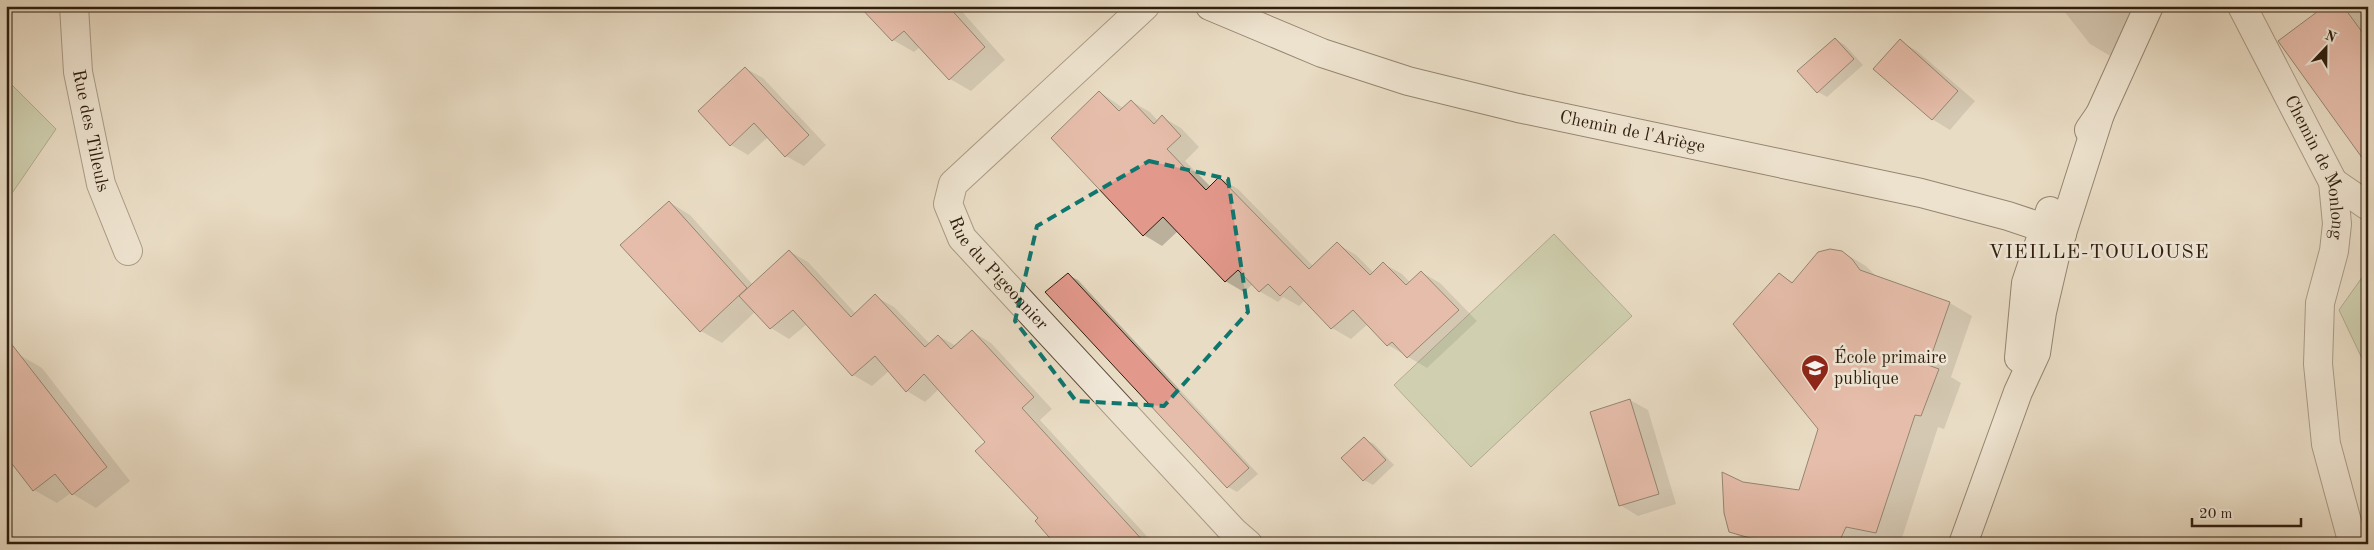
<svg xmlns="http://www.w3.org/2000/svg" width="2374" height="550" font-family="'Old Standard TT',serif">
<rect width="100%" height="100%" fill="#e9dcc4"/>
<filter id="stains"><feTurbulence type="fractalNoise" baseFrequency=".004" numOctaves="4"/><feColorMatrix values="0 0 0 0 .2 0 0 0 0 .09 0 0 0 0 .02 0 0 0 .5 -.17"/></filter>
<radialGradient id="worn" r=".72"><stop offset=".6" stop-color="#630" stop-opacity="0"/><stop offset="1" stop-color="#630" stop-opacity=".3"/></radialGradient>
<!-- green -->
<g fill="#b1c298" stroke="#707052">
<path d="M 6,79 L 56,129 L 6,202 Z"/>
<path d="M 1554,234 L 1632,316 L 1471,467 L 1394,385 Z"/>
<path d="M 2368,269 L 2368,371 L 2339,310 Z"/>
</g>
<!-- shadow -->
<g fill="#0003">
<path d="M 861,6 L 957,6 L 1005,60 L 971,91 L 950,79 L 920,47 L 914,52 L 893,40 Z"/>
<path d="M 2060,6 L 2134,6 L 2112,57 L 2090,44 Z"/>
<path d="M 2327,6 L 2349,6 L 2360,13 L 2368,23 L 2368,163 Z"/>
<path d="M 1835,39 L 1845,45 L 1863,65 L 1827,97 L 1818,92 Z"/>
<path d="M 1900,41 L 1917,51 L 1975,101 L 1950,130 L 1932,119 Z"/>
<path d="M 745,68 L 763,78 L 826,145 L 804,166 L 786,156 L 768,137 L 748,155 L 731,145 Z"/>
<path d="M 1100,92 L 1123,108 L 1131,101 L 1150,112 L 1158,121 L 1162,117 L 1181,128 L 1199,147 L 1185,161 L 1211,187 L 1220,178 L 1238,189 L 1313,266 L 1338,244 L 1356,255 L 1374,273 L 1384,264 L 1402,274 L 1411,283 L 1421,272 L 1440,283 L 1477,321 L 1427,368 L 1388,345 L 1368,324 L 1351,339 L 1332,328 L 1305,300 L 1299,306 L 1283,297 L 1278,302 L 1259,291 L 1253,284 L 1244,292 L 1225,281 L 1178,231 L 1162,246 L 1144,235 L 1053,138 Z"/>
<path d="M 669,202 L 690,215 L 753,285 L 789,251 L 808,262 L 856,314 L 875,296 L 894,307 L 930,344 L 939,336 L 956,346 L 973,332 L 991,343 L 1052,409 L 1040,420 L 1154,544 L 1057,544 L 987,442 L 939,389 L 925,402 L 907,391 L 889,371 L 872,386 L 853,375 L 807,324 L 789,339 L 771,328 L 755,312 L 722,343 L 701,331 Z"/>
<path d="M 1842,252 L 1866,266 L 1878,278 L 1950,303 L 1972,316 L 1951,377 L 1961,383 L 1944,429 L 1938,427 L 1900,544 L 1869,539 L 1867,544 L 1752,544 L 1730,531 L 1743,483 L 1800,492 L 1819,428 L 1779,274 L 1794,283 Z"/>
<path d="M 1068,275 L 1078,280 L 1258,474 L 1237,492 L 1228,487 Z"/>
<path d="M 18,354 L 42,368 L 130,481 L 96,508 L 71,493 L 57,503 L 34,490 Z"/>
<path d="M 1630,400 L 1648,410 L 1676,504 L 1638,516 L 1620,505 Z"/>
<path d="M 1364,439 L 1374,444 L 1394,465 L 1373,485 L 1364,480 Z"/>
</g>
<!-- building -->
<g fill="#e2988b" stroke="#2e1d0d">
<path d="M 859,6 L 948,6 L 985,47 L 949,80 L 904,31 L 892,41 Z"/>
<path d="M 2325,6 L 2343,6 L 2368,40 L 2368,166 L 2278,41 Z"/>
<path d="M 1835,38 L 1854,59 L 1817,93 L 1797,71 Z"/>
<path d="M 1900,39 L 1958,91 L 1932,120 L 1873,69 Z"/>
<path d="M 745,67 L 809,135 L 785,157 L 754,123 L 730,146 L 698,111 Z"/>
<path d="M 1099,91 L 1119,111 L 1131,100 L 1154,124 L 1162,115 L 1181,136 L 1167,149 L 1206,190 L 1219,177 L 1309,269 L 1337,242 L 1370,275 L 1383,262 L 1406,285 L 1421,271 L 1459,310 L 1407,358 L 1392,342 L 1387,346 L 1353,310 L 1331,329 L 1290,286 L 1280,296 L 1268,284 L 1259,292 L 1238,270 L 1225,282 L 1163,217 L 1143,236 L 1051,138 Z"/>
<path d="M 669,201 L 747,288 L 700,332 L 620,245 Z"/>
<path d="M 1830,249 L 1842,251 L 1852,259 L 1860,270 L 1950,302 L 1928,365 L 1939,369 L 1921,416 L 1915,415 L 1876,533 L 1846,527 L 1840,540 L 1833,544 L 1800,544 L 1795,541 L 1750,538 L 1729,532 L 1724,513 L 1722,472 L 1743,482 L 1799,490 L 1818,429 L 1733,324 L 1779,273 L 1792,283 L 1818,252 Z"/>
<path d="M 789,250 L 851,317 L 875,294 L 925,347 L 938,335 L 951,349 L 972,330 L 1034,397 L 1022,408 L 1146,544 L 1055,544 L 1035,521 L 1038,518 L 975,451 L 985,442 L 924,374 L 906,392 L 875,356 L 852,376 L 793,310 L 770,329 L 739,296 Z"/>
<path d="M 1068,273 L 1249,468 L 1227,488 L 1045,292 Z"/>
<path d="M 6,337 L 107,467 L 72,495 L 55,474 L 33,491 L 6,456 Z"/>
<path d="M 1630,399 L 1659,494 L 1619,506 L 1590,412 Z"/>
<path d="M 1364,437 L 1386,460 L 1363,481 L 1341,458 Z"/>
</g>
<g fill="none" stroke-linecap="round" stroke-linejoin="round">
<!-- street casing -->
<g stroke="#5d4d3b" stroke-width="30">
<g id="street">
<path id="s1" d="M 74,6 L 78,72 L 101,184 L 128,251"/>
<path id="s2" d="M 1145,6 L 953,184 L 948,204 L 962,238 L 1233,531 L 1248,544"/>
<path id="s3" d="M 2242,6 L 2333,182 L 2337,224 L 2334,251 L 2320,303 L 2318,364 L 2326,444 L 2353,544"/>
<path d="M 2333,182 L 2368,206"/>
</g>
</g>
<!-- secondary casing -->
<g stroke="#2e1d0d" stroke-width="30">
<g id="secondary">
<path id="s4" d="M 1210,6 L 1322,53 L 1408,81 L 1518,108 L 1921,193 L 2008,216 L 2062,234"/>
<path d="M 2089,130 L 2100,114 L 2149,6"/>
<path d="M 2019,358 L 2026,283 L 2050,211"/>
<path d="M 1963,544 L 2018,392 L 2036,353 L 2042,312 L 2056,252 L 2100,114"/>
</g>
</g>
<!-- street -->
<use href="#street" stroke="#f1e8d9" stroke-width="28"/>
<!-- secondary -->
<use href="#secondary" stroke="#f1e8d9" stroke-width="28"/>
</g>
<!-- marked area -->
<path d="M0 0H2374V550H0ZM 1149,161 L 1228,179 L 1248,312 L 1164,406 L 1076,401 L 1015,321 L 1037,226 Z" fill="#e9dcc4" fill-opacity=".55" fill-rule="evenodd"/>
<path fill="none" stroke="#0f766e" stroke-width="4" stroke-dasharray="10 6" stroke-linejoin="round" d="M 1149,161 L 1228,179 L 1248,312 L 1164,406 L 1076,401 L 1015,321 L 1037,226 Z"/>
<!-- icons -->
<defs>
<g id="school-pin" transform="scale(1.4375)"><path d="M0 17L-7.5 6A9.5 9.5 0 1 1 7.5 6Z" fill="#8f2418" stroke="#f1e8d9"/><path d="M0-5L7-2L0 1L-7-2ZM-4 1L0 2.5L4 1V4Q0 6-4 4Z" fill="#fff"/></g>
</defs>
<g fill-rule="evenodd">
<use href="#school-pin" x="1815" y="368"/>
</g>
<g text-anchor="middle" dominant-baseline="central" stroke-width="5" stroke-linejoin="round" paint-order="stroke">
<!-- street labels -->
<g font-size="18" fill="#2e1d0d" stroke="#f1e8d9">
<text stroke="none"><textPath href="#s1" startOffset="126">Rue des Tilleuls</textPath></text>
<text stroke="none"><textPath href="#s4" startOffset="442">Chemin de l'Ariège</textPath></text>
<text stroke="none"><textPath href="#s3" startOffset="179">Chemin de Monlong</textPath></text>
<text stroke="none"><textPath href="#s2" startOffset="369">Rue du Pigeonnier</textPath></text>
</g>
<!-- poi labels -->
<g font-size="18" fill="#2e1d0d" stroke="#f1e8d9" text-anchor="start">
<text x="1834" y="358">École primaire<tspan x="1834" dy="21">publique</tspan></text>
</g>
<!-- quarter labels -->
<g font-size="20" letter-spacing="1" fill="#2e1d0d" stroke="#f1e8d9">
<text x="2099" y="253">VIEILLE-TOULOUSE</text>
</g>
</g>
<!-- margin -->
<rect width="2374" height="550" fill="none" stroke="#e9dcc4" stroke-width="25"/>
<rect x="8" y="8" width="2359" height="535" fill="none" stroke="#2e1d0d" stroke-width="2.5"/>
<rect x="12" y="12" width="2349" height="525" fill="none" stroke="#2e1d0d"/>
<!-- north arrow -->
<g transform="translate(2326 48) rotate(22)" stroke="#f1e8d9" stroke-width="4" paint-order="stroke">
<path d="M0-4L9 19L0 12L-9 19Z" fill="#2e1d0d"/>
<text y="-8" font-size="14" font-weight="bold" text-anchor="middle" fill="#2e1d0d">N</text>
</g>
<!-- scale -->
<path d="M2192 518v8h109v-8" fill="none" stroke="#2e1d0d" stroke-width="2.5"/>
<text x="2199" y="518" font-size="15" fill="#2e1d0d" stroke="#f1e8d9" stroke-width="4" paint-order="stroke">20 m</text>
<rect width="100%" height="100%" filter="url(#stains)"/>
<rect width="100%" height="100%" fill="url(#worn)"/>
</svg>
